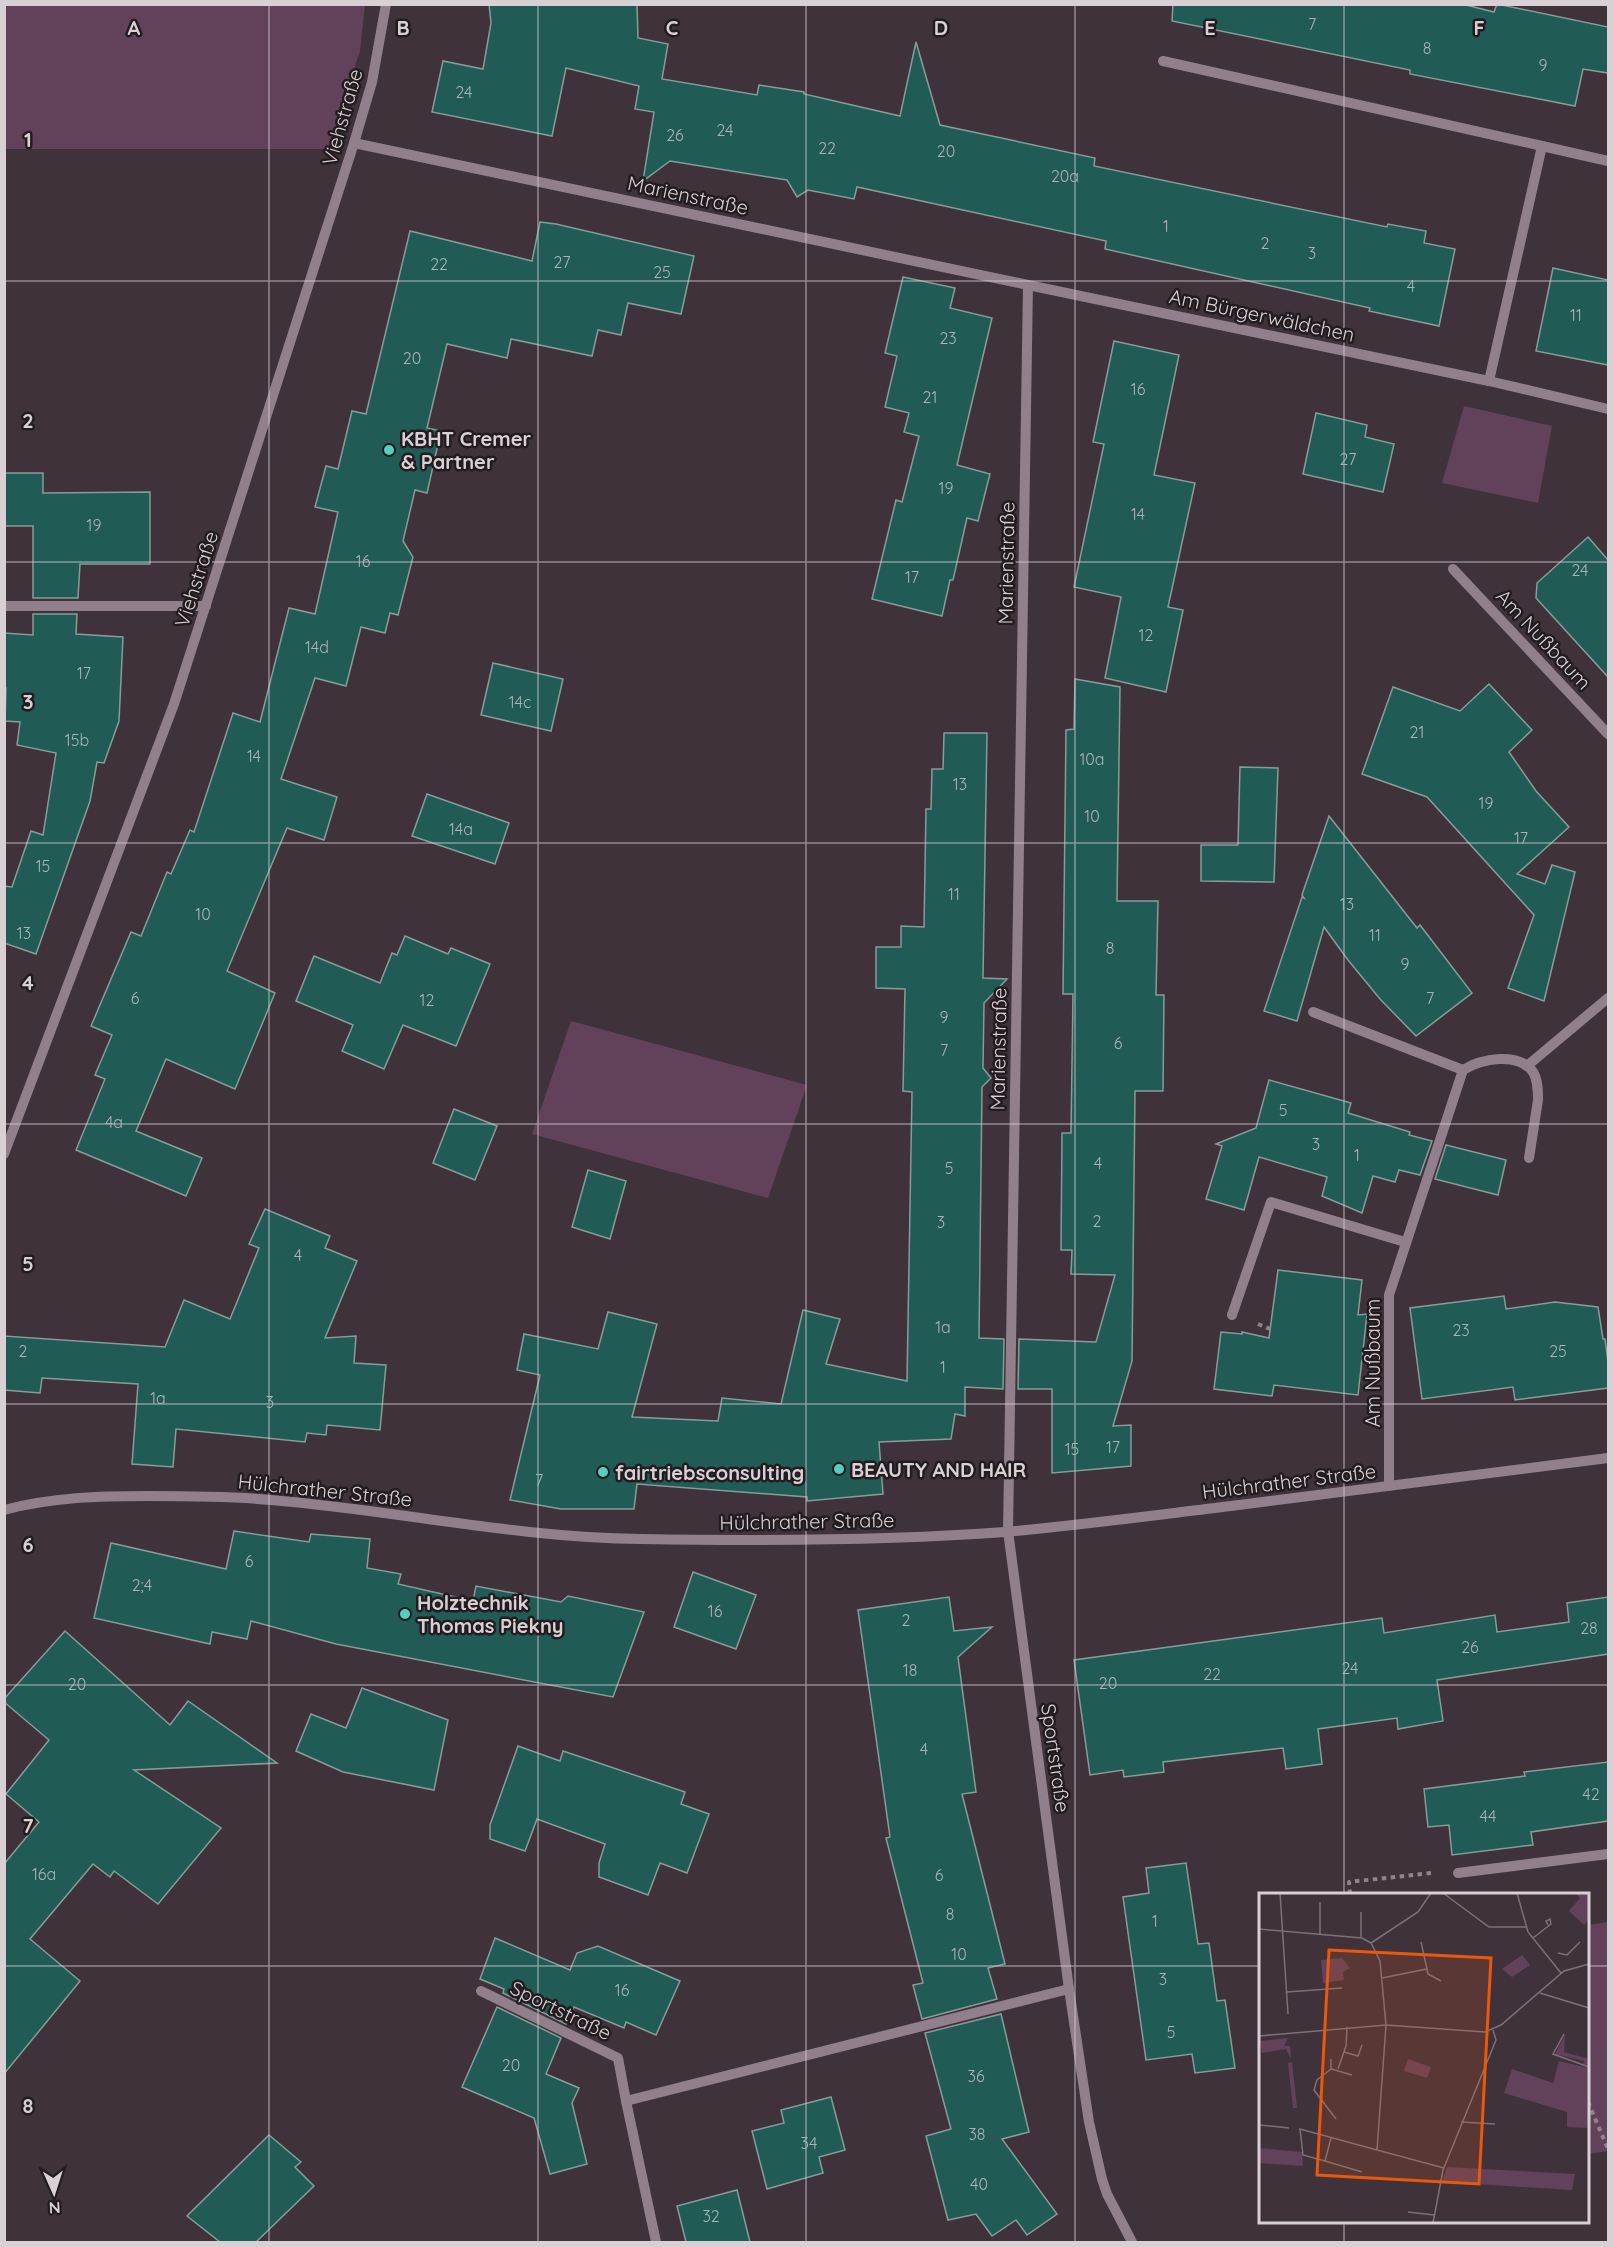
<svg xmlns="http://www.w3.org/2000/svg" width="1613" height="2247" font-family="Quicksand,sans-serif">
<rect width="100%" height="100%" fill="#3f323b"/>
<!-- green -->
<g fill="#62425a">
<path d="M 4,5 L 5,4 L 365,5 L 360,51 L 328,149 L 5,149 Z"/>
<path d="M 1464,406 L 1552,426 L 1538,503 L 1442,483 Z"/>
<path d="M 571,1021 L 807,1085 L 768,1198 L 532,1134 Z"/>
<path d="M 1608,1922 L 1608,2151 L 1588,2154 L 1588,1925 Z"/>
</g>
<!-- building -->
<g fill="#205c55" stroke="#879c99" stroke-width="1.5">
<path d="M 489,4 L 637,4 L 638,38 L 668,44 L 662,79 L 757,95 L 759,85 L 804,92 L 804,94 L 900,116 L 916,42 L 940,125 L 1095,158 L 1094,166 L 1387,227 L 1388,224 L 1426,231 L 1424,243 L 1455,249 L 1439,326 L 1369,311 L 1370,308 L 1105,249 L 1106,241 L 857,187 L 854,199 L 808,190 L 797,197 L 787,180 L 670,161 L 643,181 L 654,112 L 635,109 L 639,86 L 566,68 L 552,136 L 432,112 L 443,61 L 483,69 L 491,23 Z"/>
<path d="M 1173,4 L 1462,4 L 1494,12 L 1497,4 L 1608,27 L 1608,73 L 1583,69 L 1575,106 L 1410,74 L 1410,70 L 1172,21 Z"/>
<path d="M 540,222 L 556,224 L 694,256 L 681,314 L 628,303 L 621,335 L 598,330 L 592,356 L 511,339 L 507,358 L 447,344 L 427,428 L 441,431 L 427,493 L 415,490 L 403,541 L 413,557 L 398,615 L 390,613 L 385,633 L 361,627 L 346,686 L 315,678 L 281,779 L 337,797 L 324,840 L 287,828 L 227,971 L 275,993 L 235,1089 L 166,1059 L 136,1131 L 202,1158 L 186,1196 L 76,1150 L 105,1079 L 95,1075 L 112,1035 L 91,1026 L 131,932 L 141,936 L 167,872 L 171,874 L 190,830 L 194,832 L 233,713 L 260,722 L 289,608 L 315,614 L 338,512 L 315,507 L 326,466 L 338,469 L 352,411 L 366,414 L 410,231 L 532,261 Z"/>
<path d="M 1553,268 L 1608,280 L 1608,365 L 1536,351 Z"/>
<path d="M 903,277 L 955,288 L 950,308 L 992,318 L 957,465 L 990,474 L 978,521 L 967,518 L 953,580 L 950,580 L 942,616 L 872,599 L 896,500 L 902,502 L 919,436 L 904,432 L 909,413 L 885,407 L 897,356 L 885,353 Z"/>
<path d="M 1114,341 L 1179,355 L 1154,475 L 1195,483 L 1168,607 L 1183,610 L 1166,692 L 1105,678 L 1121,597 L 1074,587 L 1104,444 L 1093,442 Z"/>
<path d="M 1316,413 L 1367,425 L 1365,437 L 1394,444 L 1383,492 L 1303,474 Z"/>
<path d="M 4,473 L 43,473 L 43,493 L 150,492 L 150,564 L 80,564 L 78,598 L 33,598 L 33,526 L 4,526 Z"/>
<path d="M 1588,537 L 1608,560 L 1608,677 L 1536,598 L 1537,583 Z"/>
<path d="M 33,614 L 77,614 L 76,634 L 123,637 L 119,721 L 104,763 L 97,762 L 90,801 L 36,954 L 4,943 L 4,886 L 12,887 L 31,831 L 43,835 L 56,753 L 17,745 L 20,722 L 5,721 L 6,688 L 4,688 L 4,633 L 33,635 Z"/>
<path d="M 493,663 L 563,679 L 551,731 L 481,715 Z"/>
<path d="M 1075,679 L 1120,687 L 1117,901 L 1158,901 L 1156,995 L 1164,995 L 1163,1091 L 1135,1091 L 1132,1361 L 1113,1426 L 1131,1425 L 1131,1466 L 1052,1473 L 1052,1389 L 1018,1389 L 1019,1339 L 1096,1342 L 1115,1275 L 1071,1274 L 1072,1250 L 1061,1250 L 1062,1133 L 1071,1133 L 1073,994 L 1063,994 L 1066,730 L 1074,729 Z"/>
<path d="M 1489,684 L 1532,730 L 1509,752 L 1536,791 L 1569,827 L 1517,874 L 1545,884 L 1552,865 L 1575,872 L 1544,1001 L 1508,988 L 1534,915 L 1427,797 L 1362,774 L 1393,687 L 1460,711 Z"/>
<path d="M 944,733 L 987,733 L 983,978 L 1007,979 L 984,1003 L 983,1068 L 991,1078 L 982,1087 L 979,1338 L 1004,1339 L 1003,1389 L 965,1387 L 965,1416 L 955,1414 L 951,1439 L 879,1442 L 883,1494 L 807,1501 L 807,1497 L 637,1484 L 634,1509 L 561,1509 L 510,1500 L 540,1375 L 517,1370 L 524,1334 L 598,1349 L 608,1312 L 657,1324 L 632,1417 L 718,1421 L 722,1398 L 781,1404 L 803,1310 L 840,1319 L 826,1364 L 907,1381 L 912,1092 L 903,1091 L 905,989 L 876,988 L 876,947 L 901,947 L 901,926 L 924,927 L 926,809 L 931,809 L 932,769 L 943,769 Z"/>
<path d="M 1240,767 L 1278,768 L 1274,882 L 1201,881 L 1201,845 L 1238,845 Z"/>
<path d="M 427,794 L 509,823 L 495,864 L 412,836 Z"/>
<path d="M 1329,816 L 1417,928 L 1420,925 L 1472,993 L 1416,1036 L 1380,999 L 1348,960 L 1324,927 L 1297,1021 L 1264,1011 L 1302,897 L 1304,898 L 1302,895 Z"/>
<path d="M 405,936 L 448,954 L 451,948 L 490,964 L 456,1046 L 403,1025 L 384,1069 L 342,1051 L 353,1025 L 296,1001 L 314,956 L 380,983 L 392,953 L 397,955 Z"/>
<path d="M 1269,1080 L 1351,1103 L 1348,1113 L 1410,1132 L 1409,1135 L 1432,1141 L 1420,1175 L 1399,1170 L 1395,1182 L 1373,1176 L 1362,1213 L 1322,1196 L 1327,1177 L 1259,1157 L 1244,1210 L 1206,1199 L 1222,1146 L 1216,1144 L 1256,1128 Z"/>
<path d="M 454,1109 L 497,1126 L 475,1180 L 433,1163 Z"/>
<path d="M 1446,1145 L 1506,1160 L 1498,1195 L 1435,1179 Z"/>
<path d="M 588,1170 L 626,1181 L 610,1239 L 572,1227 Z"/>
<path d="M 265,1209 L 330,1236 L 325,1248 L 357,1261 L 325,1338 L 356,1336 L 354,1363 L 386,1365 L 380,1430 L 327,1425 L 326,1435 L 307,1433 L 305,1442 L 176,1429 L 173,1467 L 132,1464 L 138,1384 L 42,1378 L 40,1393 L 4,1390 L 4,1336 L 165,1347 L 184,1300 L 230,1319 L 259,1248 L 249,1244 Z"/>
<path d="M 1278,1270 L 1362,1280 L 1358,1315 L 1367,1314 L 1358,1395 L 1274,1385 L 1272,1396 L 1214,1389 L 1221,1332 L 1242,1334 L 1242,1332 L 1269,1338 Z"/>
<path d="M 1504,1296 L 1506,1309 L 1555,1302 L 1598,1307 L 1603,1339 L 1605,1339 L 1608,1362 L 1608,1388 L 1515,1400 L 1513,1387 L 1422,1399 L 1410,1308 Z"/>
<path d="M 234,1531 L 309,1542 L 311,1534 L 370,1539 L 367,1568 L 401,1574 L 398,1584 L 473,1601 L 476,1586 L 561,1602 L 568,1596 L 644,1612 L 613,1697 L 336,1644 L 251,1621 L 247,1639 L 212,1632 L 210,1644 L 94,1618 L 111,1543 L 226,1569 Z"/>
<path d="M 693,1572 L 756,1595 L 736,1649 L 674,1627 Z"/>
<path d="M 949,1597 L 954,1631 L 992,1627 L 958,1657 L 976,1792 L 962,1794 L 1005,1964 L 988,1968 L 997,1999 L 922,2019 L 913,1985 L 923,1983 L 886,1838 L 890,1837 L 858,1610 Z"/>
<path d="M 1608,1597 L 1608,1654 L 1437,1680 L 1443,1721 L 1398,1729 L 1397,1718 L 1318,1729 L 1322,1764 L 1286,1769 L 1283,1748 L 1163,1762 L 1164,1772 L 1124,1777 L 1123,1770 L 1090,1775 L 1074,1660 L 1382,1618 L 1384,1633 L 1495,1615 L 1497,1632 L 1569,1622 L 1567,1603 Z"/>
<path d="M 65,1631 L 170,1725 L 188,1701 L 277,1763 L 134,1770 L 221,1828 L 158,1904 L 114,1871 L 110,1877 L 93,1864 L 30,1939 L 80,1981 L 4,2074 L 4,1864 L 39,1822 L 6,1794 L 49,1740 L 4,1702 L 4,1699 Z"/>
<path d="M 362,1688 L 448,1720 L 434,1790 L 343,1772 L 296,1751 L 311,1714 L 346,1728 Z"/>
<path d="M 518,1746 L 560,1761 L 563,1751 L 685,1792 L 681,1804 L 709,1814 L 687,1873 L 660,1863 L 648,1895 L 599,1877 L 599,1863 L 605,1844 L 537,1819 L 525,1851 L 490,1839 L 490,1825 Z"/>
<path d="M 1608,1762 L 1608,1821 L 1531,1832 L 1533,1845 L 1452,1855 L 1449,1825 L 1428,1827 L 1424,1789 L 1525,1776 L 1524,1772 Z"/>
<path d="M 1186,1863 L 1198,1944 L 1209,1943 L 1217,2001 L 1225,2000 L 1235,2068 L 1195,2073 L 1192,2054 L 1146,2060 L 1123,1897 L 1149,1893 L 1146,1868 Z"/>
<path d="M 495,1938 L 570,1970 L 577,1953 L 598,1946 L 680,1981 L 656,2035 L 626,2022 L 624,2028 L 574,2007 L 566,2024 L 503,1993 L 504,1989 L 480,1979 Z"/>
<path d="M 497,2007 L 561,2038 L 546,2074 L 579,2088 L 572,2103 L 587,2164 L 550,2174 L 534,2118 L 462,2087 Z"/>
<path d="M 1001,2014 L 1029,2132 L 1002,2139 L 1057,2214 L 1027,2235 L 1016,2220 L 992,2236 L 976,2214 L 948,2220 L 926,2136 L 951,2129 L 925,2033 Z"/>
<path d="M 831,2097 L 845,2150 L 819,2157 L 823,2173 L 767,2189 L 752,2131 L 784,2123 L 781,2110 Z"/>
<path d="M 269,2135 L 301,2162 L 295,2167 L 314,2186 L 256,2242 L 220,2242 L 187,2216 Z"/>
<path d="M 737,2190 L 750,2242 L 686,2242 L 677,2206 Z"/>
</g>
<g fill="none" stroke-linecap="round" stroke-linejoin="round">
<!-- path -->
<g stroke="#8f848c" stroke-width="4" stroke-dasharray="4.5 4.5" stroke-linecap="butt">
<path d="M 1258,1324 L 1270,1329"/>
<path d="M 1350,1894 L 1349,1882 L 1431,1873"/>
<path d="M 1588,2102 L 1608,2149"/>
</g>
<!-- minor -->
<g stroke="#917f8c" stroke-width="10">
<path d="M 1163,61 L 1542,146 L 1489,381"/>
<path d="M 354,143 L 1028,285 L 1008,1531 L 1069,1989 L 1089,2122 L 1102,2179 L 1107,2194 L 1132,2242"/>
<path d="M 1542,146 L 1608,161"/>
<path d="M 1028,285 L 1489,381 L 1608,409"/>
<path d="M 1453,569 L 1608,734"/>
<path d="M 4,606 L 206,606"/>
<path d="M 1313,1012 L 1463,1070"/>
<path d="M 1527,1066 L 1608,998"/>
<path d="M 4,1154 L 174,704 L 354,143 L 372,82 L 386,4"/>
<path d="M 1232,1315 L 1271,1202 L 1405,1242"/>
<path d="M 1389,1486 L 1389,1295 L 1463,1070 C 1481,1059 1518,1051 1533,1072 C 1538,1080 1538,1091 1538,1100 L 1529,1158"/>
<path d="M 4,1510 C 52,1497 101,1496 149,1496 C 190,1496 230,1496 271,1500 C 395,1510 516,1538 641,1539 C 762,1541 884,1541 1005,1532 C 1081,1525 1156,1515 1231,1506 C 1357,1490 1483,1474 1608,1458"/>
<path d="M 1458,1873 L 1608,1854"/>
<path d="M 481,1991 L 618,2058 L 626,2101 L 1069,1989"/>
<path d="M 626,2101 L 656,2242"/>
</g>
</g>
<!-- grid -->
<path fill="none" stroke="#d9d0d6" stroke-width="1.5" stroke-opacity="0.55" d="M 269,4 L 269,2242M 538,4 L 538,2242M 806,4 L 806,2242M 1075,4 L 1075,2242M 1344,4 L 1344,1894M 4,281 L 1608,281M 4,562 L 1608,562M 4,843 L 1608,843M 4,1124 L 1608,1124M 4,1404 L 1608,1404M 4,1685 L 1608,1685M 4,1966 L 1260,1966M 1588,1966 L 1608,1966M 1344,2222 L 1344,2242"/>
<!-- markers -->
<g fill="#58cebf" stroke="#221c20" stroke-width="2">
<circle cx="389" cy="450" r="6"/>
<circle cx="839" cy="1469" r="6"/>
<circle cx="603" cy="1472" r="6"/>
<circle cx="405" cy="1614" r="6"/>
</g>
<g text-anchor="middle" dominant-baseline="central" stroke-width="5" stroke-linejoin="round" paint-order="stroke">
<!-- number labels -->
<g font-size="16" fill="#abb3b6">
<text x="1312" y="24">7</text>
<text x="1427" y="48">8</text>
<text x="1543" y="65">9</text>
<text x="464" y="92">24</text>
<text x="725" y="130">24</text>
<text x="675" y="135">26</text>
<text x="827" y="148">22</text>
<text x="946" y="151">20</text>
<text x="1065" y="176">20a</text>
<text x="1166" y="226">1</text>
<text x="1265" y="243">2</text>
<text x="1312" y="253">3</text>
<text x="562" y="262">27</text>
<text x="439" y="264">22</text>
<text x="662" y="272">25</text>
<text x="1411" y="286">4</text>
<text x="1576" y="315">11</text>
<text x="948" y="338">23</text>
<text x="412" y="358">20</text>
<text x="1138" y="389">16</text>
<text x="930" y="397">21</text>
<text x="1348" y="459">27</text>
<text x="946" y="488">19</text>
<text x="1138" y="514">14</text>
<text x="94" y="525">19</text>
<text x="363" y="561">16</text>
<text x="1580" y="570">24</text>
<text x="912" y="577">17</text>
<text x="1146" y="635">12</text>
<text x="317" y="647">14d</text>
<text x="84" y="673">17</text>
<text x="520" y="702">14c</text>
<text x="1417" y="732">21</text>
<text x="77" y="740">15b</text>
<text x="254" y="756">14</text>
<text x="1092" y="759">10a</text>
<text x="960" y="784">13</text>
<text x="1486" y="803">19</text>
<text x="1092" y="816">10</text>
<text x="461" y="829">14a</text>
<text x="1521" y="838">17</text>
<text x="43" y="866">15</text>
<text x="954" y="894">11</text>
<text x="1347" y="904">13</text>
<text x="203" y="914">10</text>
<text x="24" y="933">13</text>
<text x="1375" y="935">11</text>
<text x="1110" y="948">8</text>
<text x="1405" y="964">9</text>
<text x="135" y="998">6</text>
<text x="1430" y="998">7</text>
<text x="427" y="1000">12</text>
<text x="944" y="1017">9</text>
<text x="1118" y="1043">6</text>
<text x="944" y="1050">7</text>
<text x="1283" y="1110">5</text>
<text x="114" y="1122">4a</text>
<text x="1316" y="1144">3</text>
<text x="1357" y="1155">1</text>
<text x="1098" y="1163">4</text>
<text x="949" y="1168">5</text>
<text x="1097" y="1221">2</text>
<text x="941" y="1222">3</text>
<text x="298" y="1255">4</text>
<text x="943" y="1327">1a</text>
<text x="1461" y="1330">23</text>
<text x="23" y="1351">2</text>
<text x="1558" y="1351">25</text>
<text x="943" y="1367">1</text>
<text x="158" y="1398">1a</text>
<text x="270" y="1402">3</text>
<text x="1113" y="1447">17</text>
<text x="1072" y="1449">15</text>
<text x="539" y="1480">7</text>
<text x="249" y="1561">6</text>
<text x="142" y="1585">2;4</text>
<text x="715" y="1611">16</text>
<text x="906" y="1620">2</text>
<text x="1589" y="1628">28</text>
<text x="1470" y="1647">26</text>
<text x="1350" y="1668">24</text>
<text x="910" y="1670">18</text>
<text x="1212" y="1674">22</text>
<text x="1108" y="1683">20</text>
<text x="77" y="1684">20</text>
<text x="924" y="1749">4</text>
<text x="1591" y="1794">42</text>
<text x="1488" y="1816">44</text>
<text x="44" y="1874">16a</text>
<text x="939" y="1875">6</text>
<text x="950" y="1914">8</text>
<text x="1155" y="1921">1</text>
<text x="959" y="1954">10</text>
<text x="1163" y="1979">3</text>
<text x="622" y="1990">16</text>
<text x="1171" y="2032">5</text>
<text x="511" y="2065">20</text>
<text x="976" y="2076">36</text>
<text x="977" y="2134">38</text>
<text x="809" y="2143">34</text>
<text x="979" y="2184">40</text>
<text x="711" y="2216">32</text>
</g>
<!-- street labels -->
<g font-size="20" fill="#d9d0d6" stroke="#221c20">
<text transform="translate(342 117) rotate(-74)">Viehstraße</text>
<text transform="translate(688 195) rotate(12)">Marienstraße</text>
<text transform="translate(1262 315) rotate(12)">Am Bürgerwäldchen</text>
<text transform="translate(1006 563) rotate(-89)">Marienstraße</text>
<text transform="translate(196 579) rotate(-72)">Viehstraße</text>
<text transform="translate(1544 639) rotate(47)">Am Nußbaum</text>
<text transform="translate(998 1049) rotate(-89)">Marienstraße</text>
<text transform="translate(1372 1363) rotate(-90)">Am Nußbaum</text>
<text transform="translate(1289 1481) rotate(-7)">Hülchrather Straße</text>
<text transform="translate(325 1490) rotate(6)">Hülchrather Straße</text>
<text transform="translate(807 1521) rotate(-1)">Hülchrather Straße</text>
<text transform="translate(1056 1758) rotate(82)">Sportstraße</text>
<text transform="translate(561 2010) rotate(26)">Sportstraße</text>
</g>
<!-- poi labels -->
<g font-size="20" font-weight="bold" fill="#d9d0d6" stroke="#221c20" text-anchor="start">
<text x="401" y="438">KBHT Cremer<tspan x="401" dy="23">&amp; Partner</tspan></text>
<text x="851" y="1469">BEAUTY AND HAIR</text>
<text x="615" y="1472">fairtriebsconsulting</text>
<text x="417" y="1602">Holztechnik<tspan x="417" dy="23">Thomas Piekny</tspan></text>
</g>
</g>
<!-- overview -->
<g transform="translate(1259 1893)">
<rect width="330" height="330" fill="#3f323b"/>
<path d="M 316,0 L 330,0 L 330,26 L 325,32 L 310,18 L 321,5 ZM 263,62 L 271,72 L 253,84 L 243,76 ZM 83,65 L 91,75 L 84,79 L 85,87 L 64,90 L 62,67 ZM 306,142 L 305,159 L 330,166 L 330,173 L 324,171 L 325,168 L 296,161 ZM 29,145 L 25,153 L 31,153 L 32,166 L 27,156 L 3,160 L 1,148 ZM 149,166 L 172,174 L 168,185 L 145,178 ZM 300,168 L 330,175 L 330,235 L 308,234 L 308,219 L 245,200 L 253,176 L 294,190 ZM 33,169 L 38,215 L 34,215 L 29,170 ZM 0,255 L 43,259 L 44,273 L 0,270 ZM 188,274 L 316,281 L 313,297 L 183,289 Z" fill="#62425a"/>
<path fill="none" stroke="#7d7179" stroke-width="1.5" d="M 21,0 L 29,121M 184,0 L 230,34 L 267,34M 258,0 L 269,39 L 302,80M 61,9 L 61,42M 0,36 L 103,45 L 112,50 L 159,19 L 172,0M 102,44 L 102,19M 274,45 L 292,31 L 291,26 L 287,28 L 289,32M 162,49 L 168,76M 112,50 L 121,68 L 127,132 L 118,257 L 185,275M 299,60 L 308,62 L 321,49M 123,85 L 168,76 L 169,81 L 182,88M 28,99 L 83,95M 281,100 L 330,115M 305,141 L 294,161 L 330,174M 0,143 L 127,132 L 226,139 L 242,132 L 305,78 L 330,71M 85,159 L 99,163 L 103,152M 72,166 L 72,176 L 93,182M 72,176 L 58,187 L 55,197 L 77,226M 79,176 L 87,153 L 88,134M 202,229 L 236,231M 0,232 L 30,235M 72,245 L 66,268 L 103,279M 66,268 L 44,262 L 41,236 L 118,257M 149,319 L 175,322M 174,330 L 184,277 L 237,147 L 234,137"/>
<path fill="#e8590c" fill-opacity="0.15" stroke="#e8590c" stroke-width="3" d="M 70,57 L 232,65 L 220,291 L 58,282 Z"/>
<rect width="330" height="330" fill="none" stroke="#d9d0d6" stroke-width="3"/>
</g>
<g font-size="20" text-anchor="middle" font-weight="bold" fill="#d9d0d6" stroke="#221c20" stroke-width="5" stroke-linejoin="round" paint-order="stroke">
<text x="134" y="35">A</text>
<text x="403" y="35">B</text>
<text x="672" y="35">C</text>
<text x="941" y="35">D</text>
<text x="1210" y="35">E</text>
<text x="1479" y="35">F</text>
<text x="28" y="147">1</text>
<text x="28" y="428">2</text>
<text x="28" y="709">3</text>
<text x="28" y="990">4</text>
<text x="28" y="1271">5</text>
<text x="28" y="1552">6</text>
<text x="28" y="1833">7</text>
<text x="28" y="2113">8</text>
</g>
<!-- border -->
<rect width="1613" height="2247" fill="none" stroke="#d9d0d6" stroke-width="12"/>
<!-- north arrow -->
<g transform="translate(54 2193) rotate(177)" stroke="#221c20" stroke-width="4.5" paint-order="stroke">
<path d="M0-4.5L10 22L0 15L-10 22Z" fill="#d9d0d6"/>
<text y="-9" font-size="16" font-weight="bold" text-anchor="middle" fill="#d9d0d6">N</text>
</g>
</svg>
